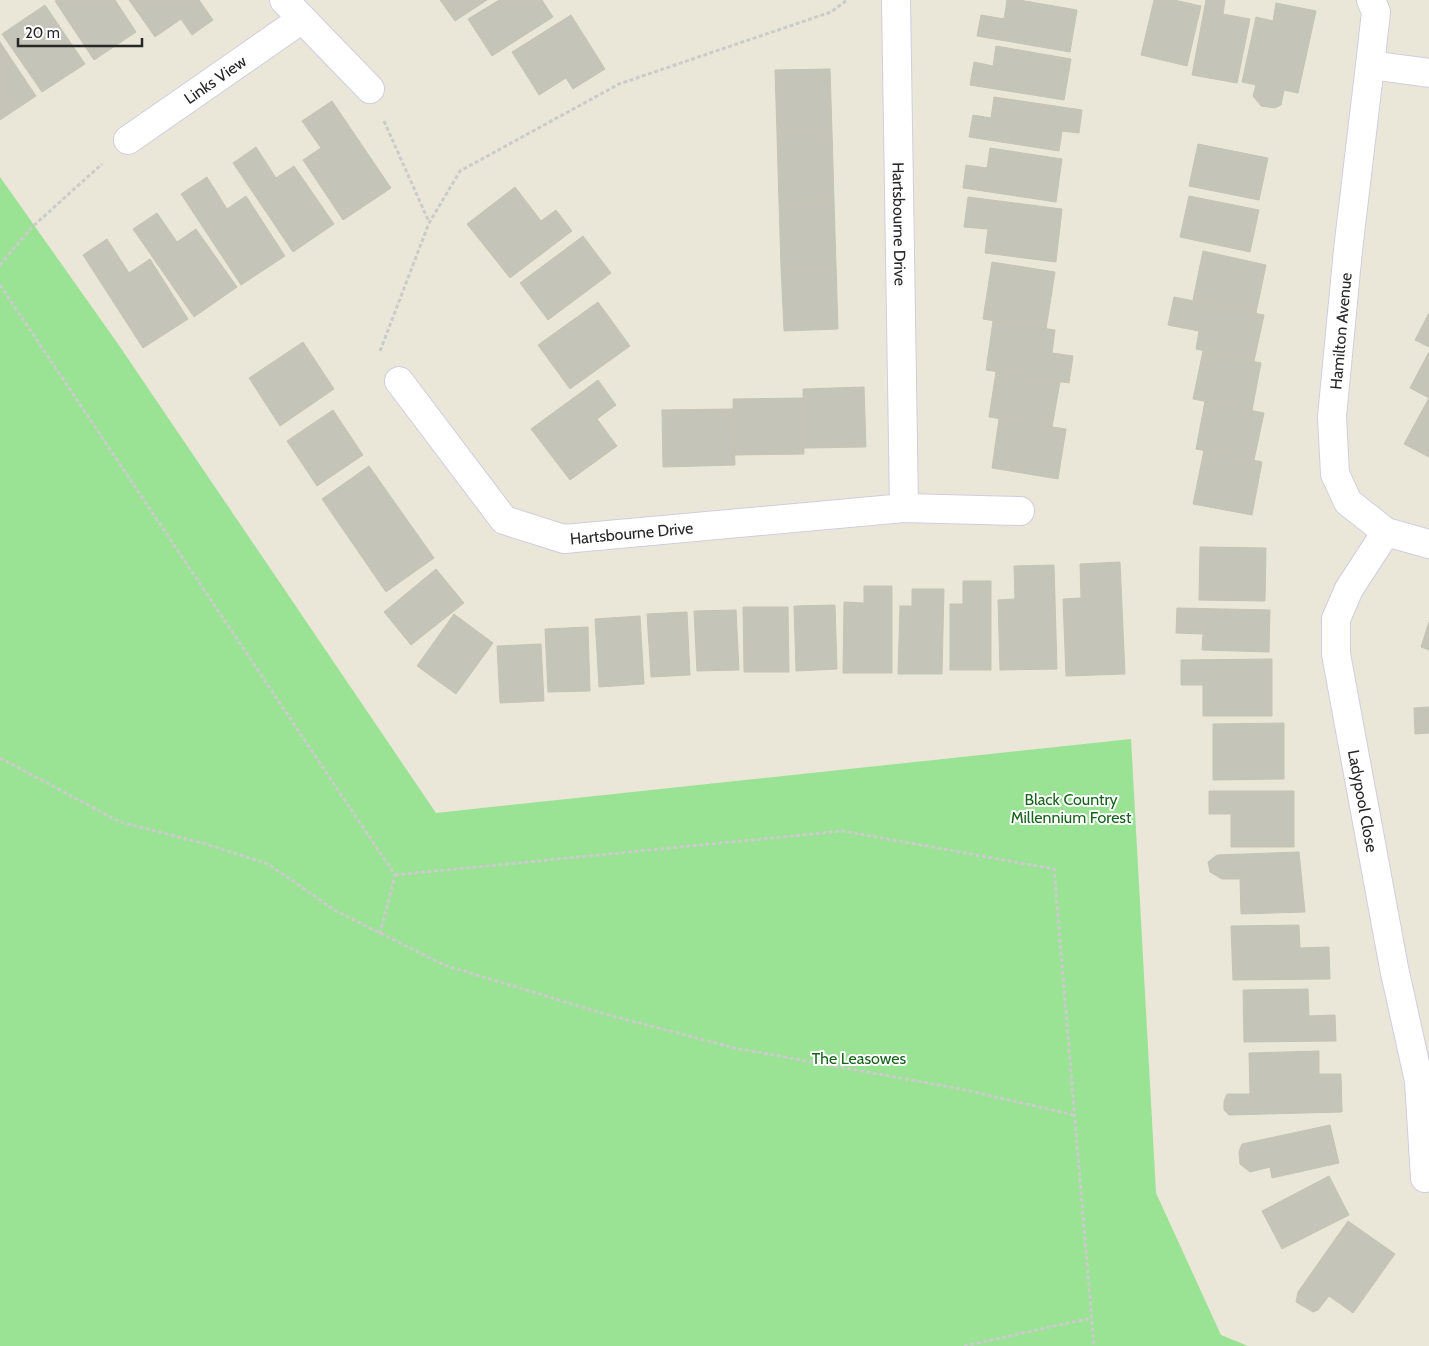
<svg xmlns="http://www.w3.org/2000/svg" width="1429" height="1346" font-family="Cabin,sans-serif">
<rect width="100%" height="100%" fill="#eae7d8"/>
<!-- green -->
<path fill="#9ae294" d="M 0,177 L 118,344 L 436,813 L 1131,739 L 1156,1193 L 1221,1335 L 1248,1346 L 0,1346 Z"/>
<!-- building -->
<g fill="#c5c4b8" stroke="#c5c4b3">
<path d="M 57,0 L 115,0 L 136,32 L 94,60 L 55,1 Z"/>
<path d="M 129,0 L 199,0 L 213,20 L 192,35 L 181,19 L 155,37 Z"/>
<path d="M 440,0 L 487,0 L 455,21 Z"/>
<path d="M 499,0 L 542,0 L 553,17 L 492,56 L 468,19 Z"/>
<path d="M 1007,0 L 1019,0 L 1077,10 L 1070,52 L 977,36 L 981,15 L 1004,19 Z"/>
<path d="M 1154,0 L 1174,0 L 1201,6 L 1187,66 L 1141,55 Z"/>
<path d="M 1206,0 L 1225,0 L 1223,14 L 1250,19 L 1237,83 L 1192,75 Z"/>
<path d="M 1276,3 L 1316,11 L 1298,93 L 1284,90 L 1281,105 L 1275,108 L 1261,106 L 1253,96 L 1256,85 L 1242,82 L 1256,17 L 1273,21 Z"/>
<path d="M 45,5 L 85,64 L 42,92 L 2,34 Z"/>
<path d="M 571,15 L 605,69 L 573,89 L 566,78 L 539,95 L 512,52 Z"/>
<path d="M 0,42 L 36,96 L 0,120 Z"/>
<path d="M 996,46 L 1071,59 L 1064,100 L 970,85 L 974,62 L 993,66 Z"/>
<path d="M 830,69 L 832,132 L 777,134 L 775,70 Z"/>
<path d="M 994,97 L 1082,110 L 1079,133 L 1062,131 L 1059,151 L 969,137 L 973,115 L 991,118 Z"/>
<path d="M 332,101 L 391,188 L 343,220 L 303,160 L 321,148 L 302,121 Z"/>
<path d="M 832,132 L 834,200 L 779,202 L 777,134 Z"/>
<path d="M 1198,144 L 1268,158 L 1259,200 L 1189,186 Z"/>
<path d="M 256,147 L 276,178 L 294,166 L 334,224 L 293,252 L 233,163 Z"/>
<path d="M 990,148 L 1062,159 L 1056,202 L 963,188 L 966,165 L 987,168 Z"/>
<path d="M 207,177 L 227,209 L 246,196 L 285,256 L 241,285 L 181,194 Z"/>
<path d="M 515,187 L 541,221 L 556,210 L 572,231 L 510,278 L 467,224 Z"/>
<path d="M 1189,196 L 1259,210 L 1250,252 L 1180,237 Z"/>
<path d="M 968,197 L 1062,209 L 1056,262 L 985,253 L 988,229 L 964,227 Z"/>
<path d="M 834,200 L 836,265 L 781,267 L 779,202 Z"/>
<path d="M 157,213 L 177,242 L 196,229 L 237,287 L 194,317 L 133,229 Z"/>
<path d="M 583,236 L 611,273 L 548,320 L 520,283 Z"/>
<path d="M 107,239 L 129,273 L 150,259 L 188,319 L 143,348 L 83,255 Z"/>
<path d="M 1203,251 L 1266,265 L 1256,313 L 1193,300 Z"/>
<path d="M 992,262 L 1055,272 L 1046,329 L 983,319 Z"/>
<path d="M 836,265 L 838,329 L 784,331 L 781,267 Z"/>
<path d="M 1174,297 L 1264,315 L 1254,361 L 1196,349 L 1199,331 L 1168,325 Z"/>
<path d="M 598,302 L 630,346 L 570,389 L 538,345 Z"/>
<path d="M 1429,313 L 1429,347 L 1415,340 Z"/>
<path d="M 993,321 L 1055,330 L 1052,353 L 1073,356 L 1069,383 L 986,370 Z"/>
<path d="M 303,342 L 334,389 L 280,426 L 249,378 Z"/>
<path d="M 1203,351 L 1261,363 L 1252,410 L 1193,399 Z"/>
<path d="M 1429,352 L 1429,398 L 1410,388 Z"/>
<path d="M 996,372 L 1060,382 L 1052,427 L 989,417 Z"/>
<path d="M 598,380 L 616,405 L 597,419 L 617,446 L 570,480 L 531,429 Z"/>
<path d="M 864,387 L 866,447 L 804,448 L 803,389 Z"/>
<path d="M 803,398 L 804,454 L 734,455 L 733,399 Z"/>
<path d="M 1429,398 L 1429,457 L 1404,444 Z"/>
<path d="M 1205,401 L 1264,413 L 1254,460 L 1196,449 Z"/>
<path d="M 733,409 L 735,465 L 663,467 L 662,410 Z"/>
<path d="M 333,410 L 363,455 L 317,486 L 287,441 Z"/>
<path d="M 999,419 L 1066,429 L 1058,479 L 992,468 Z"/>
<path d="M 1204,450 L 1262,462 L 1252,515 L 1193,504 Z"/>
<path d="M 369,466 L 434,558 L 386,592 L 322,499 Z"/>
<path d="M 1200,547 L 1266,548 L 1265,601 L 1199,600 Z"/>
<path d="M 1120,562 L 1125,674 L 1066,676 L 1063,599 L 1081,598 L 1080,564 Z"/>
<path d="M 1054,565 L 1057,669 L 1000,670 L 998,600 L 1015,599 L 1014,566 Z"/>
<path d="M 436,569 L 464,603 L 411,645 L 384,612 Z"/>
<path d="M 963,581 L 991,581 L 991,670 L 950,670 L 950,604 L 963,604 Z"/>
<path d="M 864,586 L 892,586 L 892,673 L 843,673 L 844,602 L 864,603 Z"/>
<path d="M 912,589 L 944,589 L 942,674 L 898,674 L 900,606 L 912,606 Z"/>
<path d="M 835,605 L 837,669 L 796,671 L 794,606 Z"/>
<path d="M 743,607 L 788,607 L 789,672 L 744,672 Z"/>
<path d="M 1177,608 L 1270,610 L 1269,652 L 1202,650 L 1203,634 L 1176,633 Z"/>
<path d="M 736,610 L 739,670 L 697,671 L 694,611 Z"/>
<path d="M 687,612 L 690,675 L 651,677 L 647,614 Z"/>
<path d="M 454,614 L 493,643 L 456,694 L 417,666 Z"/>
<path d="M 640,616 L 644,684 L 599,687 L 595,619 Z"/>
<path d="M 1429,622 L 1429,650 L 1421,647 Z"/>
<path d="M 588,627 L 590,691 L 548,692 L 545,629 Z"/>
<path d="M 541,644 L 544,701 L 500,703 L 497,646 Z"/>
<path d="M 1272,659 L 1272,716 L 1203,716 L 1203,685 L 1181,685 L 1181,660 Z"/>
<path d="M 1429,707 L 1429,733 L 1415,734 L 1414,708 Z"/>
<path d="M 1284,723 L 1284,779 L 1213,780 L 1213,724 Z"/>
<path d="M 1209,791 L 1294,791 L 1294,847 L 1231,847 L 1231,814 L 1209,814 Z"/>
<path d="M 1299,852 L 1305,912 L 1241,914 L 1240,879 L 1222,879 L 1210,872 L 1208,862 L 1217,855 Z"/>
<path d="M 1299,925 L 1300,948 L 1329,947 L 1330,979 L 1233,980 L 1231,926 Z"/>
<path d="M 1308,989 L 1309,1016 L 1335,1015 L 1336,1041 L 1244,1042 L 1243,990 Z"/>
<path d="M 1319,1051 L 1319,1074 L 1341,1074 L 1342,1112 L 1229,1115 L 1224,1110 L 1224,1101 L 1227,1094 L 1250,1094 L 1249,1053 Z"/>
<path d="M 1330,1125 L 1339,1163 L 1272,1178 L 1270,1167 L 1250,1172 L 1240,1164 L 1239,1152 L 1242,1144 Z"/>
<path d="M 1329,1176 L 1349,1215 L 1282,1249 L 1262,1211 Z"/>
<path d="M 1348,1221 L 1395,1254 L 1353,1313 L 1329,1296 L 1318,1310 L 1313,1312 L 1296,1302 L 1298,1292 Z"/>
</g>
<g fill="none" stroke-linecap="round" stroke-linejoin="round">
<!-- minor casing -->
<g stroke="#cfcee1" stroke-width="30">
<g id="minor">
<path d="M 284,0 L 370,89"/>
<path id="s1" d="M 896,0 L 904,508"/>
<path d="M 1371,0 L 1376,12 L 1370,65 L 1429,73"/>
<path d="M 1370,65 L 1348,250 L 1332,417 L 1335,474 L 1348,502 L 1386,532 L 1429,544"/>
<path id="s2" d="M 128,140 L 302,19"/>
<path id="s3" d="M 399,381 L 504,520 L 564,539 L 904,508 L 1020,511"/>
<path id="s4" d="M 1386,532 L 1349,589 L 1336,619 L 1336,654 L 1394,968 L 1419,1081 L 1425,1178"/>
</g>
</g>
<!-- path -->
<g stroke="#cbcbcb" stroke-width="3" stroke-dasharray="4 2.5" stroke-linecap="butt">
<path d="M 384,121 L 429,222"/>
<path d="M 0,265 L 31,228 L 102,164"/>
<path d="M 0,285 L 395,875 L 380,934"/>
<path d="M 380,351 L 429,223 L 460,171 L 619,84 L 831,12 L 847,0"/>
<path d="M 0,758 L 120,822 L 206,844 L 268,864 L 336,911 L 444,965 L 605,1014 L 735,1048 L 961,1089 L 1074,1115"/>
<path d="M 395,875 L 843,831 L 1054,869 L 1094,1346"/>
<path d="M 964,1346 L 1091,1318"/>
</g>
<!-- minor -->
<use href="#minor" stroke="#fff" stroke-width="28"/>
</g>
<g text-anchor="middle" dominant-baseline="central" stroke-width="4" stroke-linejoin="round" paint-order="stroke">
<!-- street labels -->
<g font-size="16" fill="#272727" stroke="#fff">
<text stroke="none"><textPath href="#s2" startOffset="106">Links View</textPath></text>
<text stroke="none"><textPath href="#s1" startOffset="224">Hartsbourne Drive</textPath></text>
<text transform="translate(1341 331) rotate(-85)">Hamilton Avenue</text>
<text stroke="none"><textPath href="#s3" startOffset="305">Hartsbourne Drive</textPath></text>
<text stroke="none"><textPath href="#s4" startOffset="285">Ladypool Close</textPath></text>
</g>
<!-- park labels -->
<g font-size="16" fill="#18631c" stroke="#fff">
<text x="1071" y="799">Black Country<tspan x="1071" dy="18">Millennium Forest</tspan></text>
<text x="859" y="1058">The Leasowes</text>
</g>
</g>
<!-- scale -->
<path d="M18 38v8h124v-8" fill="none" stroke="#272727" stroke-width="2.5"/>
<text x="25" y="38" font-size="15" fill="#272727" stroke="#ffffff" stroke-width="4" paint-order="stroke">20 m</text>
</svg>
